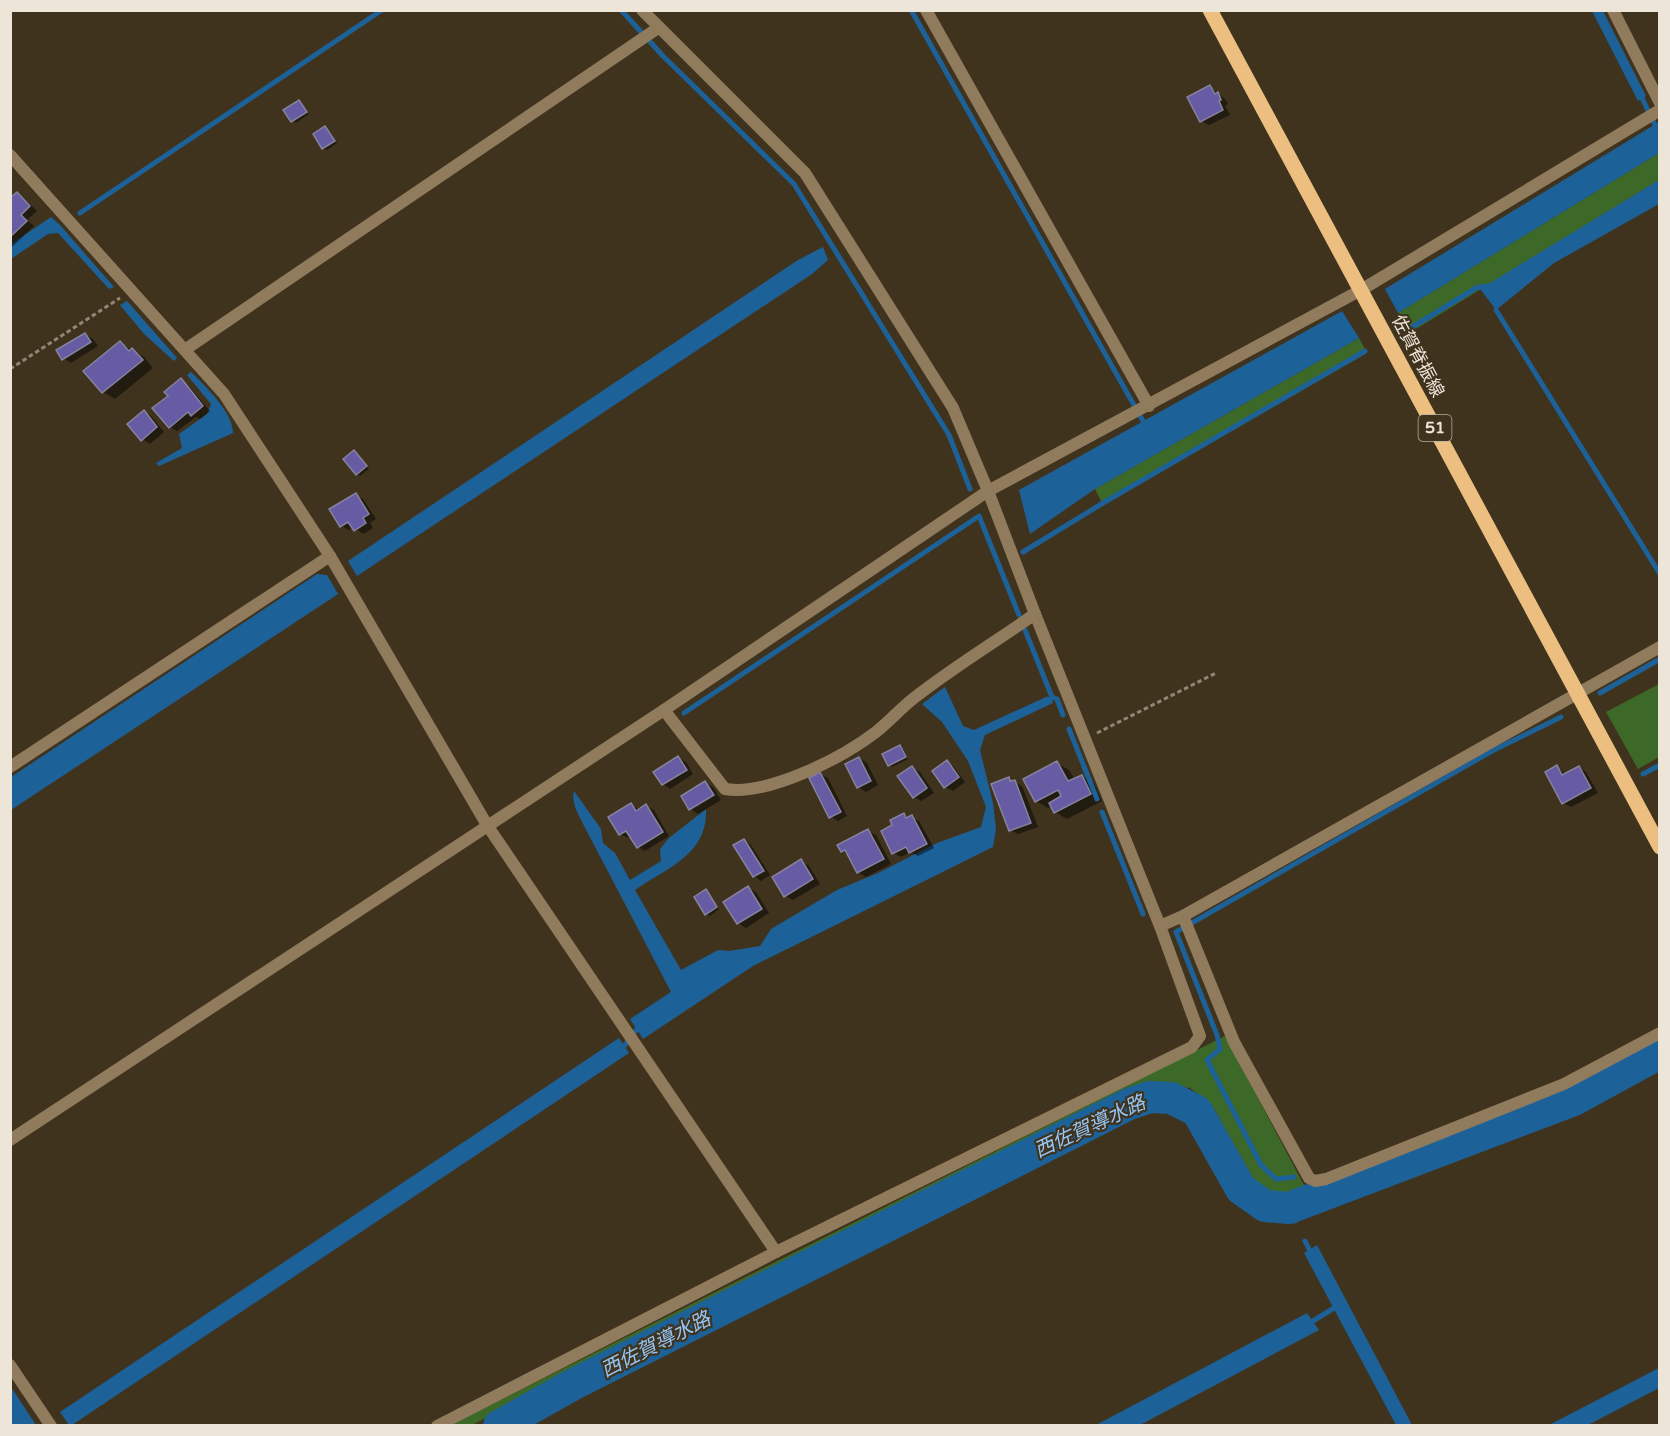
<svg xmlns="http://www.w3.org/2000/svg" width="1670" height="1436" font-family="'Varela Round','Noto Sans JP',sans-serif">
<rect width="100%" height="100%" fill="#40331e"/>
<!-- green -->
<g fill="#3c6928">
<path d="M 1659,153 L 1659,180 L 1411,332 L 1398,313 Z"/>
<path d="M 1359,338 L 1367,353 L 1103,505 L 1095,489 Z"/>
<path d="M 1659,684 L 1659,757 L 1638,769 L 1606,712 Z"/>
<path d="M 1225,1036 L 1307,1191 L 1281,1199 L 1255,1182 L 1212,1105 L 1190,1088 L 1151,1084 L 472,1425 L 449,1426 Z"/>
</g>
<!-- water -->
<g fill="#1d6199">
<path d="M 1592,11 L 1603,11 L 1646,96 L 1638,101 Z"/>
<path d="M 1659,122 L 1659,153 L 1398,313 L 1385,289 Z"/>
<path d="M 1659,180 L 1659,204 L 1554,263 L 1496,310 L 1480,289 Z"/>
<path d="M 51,217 L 60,225 L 114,287 L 109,289 L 58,233 L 48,234 L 11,259 L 11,244 Z"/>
<path d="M 823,247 L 828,260 L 812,274 L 357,576 L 348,561 L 798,260 Z"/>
<path d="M 127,301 L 177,358 L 174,361 L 144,334 L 120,305 Z"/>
<path d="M 1342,311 L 1359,338 L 1095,489 L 1030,534 L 1019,490 Z"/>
<path d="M 191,372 C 205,386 233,412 233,433 L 159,466 L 156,463 L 182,448 L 179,434 L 207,414 L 211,404 L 187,375 Z"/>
<path d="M 317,574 L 327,575 L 338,594 L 11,810 L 11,777 Z"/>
<path d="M 945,687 L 963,726 L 974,730 L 1046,697 L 1052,697 L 1053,703 L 985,735 L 980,750 L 993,803 L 996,829 L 993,847 L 753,966 L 643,1039 L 630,1019 L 671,992 L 581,820 C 577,812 571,800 574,791 L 601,829 L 603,843 L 615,853 L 630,880 L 661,861 L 660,849 L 669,838 L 706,809 C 706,815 706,822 704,828 C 696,859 659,873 635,890 L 681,970 L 718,950 L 729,951 L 760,946 L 771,929 L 837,890 L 878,873 L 937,843 L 981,827 L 986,807 L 968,761 L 942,722 L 922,704 Z"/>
<path d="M 619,1038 L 629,1053 L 72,1425 L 69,1425 L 60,1412 Z"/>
<path d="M 1317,1245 L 1412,1425 L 1396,1425 L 1304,1253 Z"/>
<path d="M 1307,1313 L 1319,1330 L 1140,1425 L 1096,1425 Z"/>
<path d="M 1659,1368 L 1659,1388 L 1588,1425 L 1549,1425 Z"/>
<path d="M 10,1387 L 11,1387 L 36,1425 L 11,1425 Z"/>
</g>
<!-- shadow -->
<g fill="#0007">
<path d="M 1210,87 L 1225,99 L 1228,104 L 1225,106 L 1230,115 L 1209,125 L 1201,121 Z"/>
<path d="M 299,102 L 309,114 L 296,123 L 285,110 Z"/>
<path d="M 325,128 L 337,143 L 327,150 L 323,148 Z"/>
<path d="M 17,194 L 25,199 L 37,211 L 27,220 L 34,226 L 11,248 L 10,200 Z"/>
<path d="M 85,334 L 93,339 L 98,346 L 71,363 L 63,358 Z"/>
<path d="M 120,343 L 144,357 L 153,368 L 115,399 L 103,392 Z"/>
<path d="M 181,380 L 188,385 L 210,411 L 200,419 L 196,417 L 177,431 L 170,427 L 170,396 Z"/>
<path d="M 144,412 L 151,416 L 164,432 L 150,444 L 142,439 Z"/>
<path d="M 354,452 L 369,469 L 360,476 L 357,474 Z"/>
<path d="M 356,495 L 363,499 L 376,519 L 370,523 L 373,528 L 363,534 L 353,527 L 349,530 L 341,526 Z"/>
<path d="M 900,747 L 903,749 L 908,759 L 892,767 L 889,765 Z"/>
<path d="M 678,758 L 686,762 L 693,774 L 670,789 L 663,784 Z"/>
<path d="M 859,758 L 867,763 L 878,785 L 866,792 L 858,787 Z"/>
<path d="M 947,762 L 954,767 L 965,782 L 953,791 L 945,787 Z"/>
<path d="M 1057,763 L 1069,770 L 1075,780 L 1082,776 L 1094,783 L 1102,801 L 1067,819 L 1055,812 L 1052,806 L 1048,808 L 1036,801 Z"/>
<path d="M 1557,767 L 1566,774 L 1579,767 L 1586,772 L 1598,793 L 1571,807 L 1563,803 Z"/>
<path d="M 912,768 L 920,772 L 934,793 L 921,801 L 914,797 Z"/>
<path d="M 820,774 L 828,778 L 847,816 L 838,821 L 830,816 Z"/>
<path d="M 1009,779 L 1022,786 L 1038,827 L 1018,834 L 1010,830 Z"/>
<path d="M 705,783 L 713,787 L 721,800 L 698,814 L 691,809 L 683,797 Z"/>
<path d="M 631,805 L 640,810 L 646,806 L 654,810 L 669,836 L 645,851 L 638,847 L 631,836 L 628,838 L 620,834 Z"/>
<path d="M 903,814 L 919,821 L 934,848 L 918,856 L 911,852 L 901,857 L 894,853 L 895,825 Z"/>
<path d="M 868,831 L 876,835 L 891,864 L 866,877 L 858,872 L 850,855 L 842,851 Z"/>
<path d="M 744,840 L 751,845 L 770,875 L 761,881 L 754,876 Z"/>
<path d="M 801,861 L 809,866 L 820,884 L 793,900 L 786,896 Z"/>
<path d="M 748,888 L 756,892 L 769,913 L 746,928 L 738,923 Z"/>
<path d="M 706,891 L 719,909 L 710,916 L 706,914 Z"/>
</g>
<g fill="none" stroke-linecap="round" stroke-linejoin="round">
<!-- stream -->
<g stroke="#1d6199" stroke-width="5">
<path d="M 621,10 L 663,56 L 794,184 L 949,435 L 970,489"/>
<path d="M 911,10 L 1143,421"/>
<path d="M 1642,98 L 1655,125"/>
<path d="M 80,213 L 382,10"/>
<path d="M 1496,310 L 1660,574"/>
<path d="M 1409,329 L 1476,288 L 1485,286"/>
<path d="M 1023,552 L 1103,503 L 1365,351"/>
<path d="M 1025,630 L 1052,697 L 1057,699 L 1063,715"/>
<path d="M 1600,693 L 1660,659"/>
<path d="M 684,713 L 979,516 L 1019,615"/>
<path d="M 1069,729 L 1097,799"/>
<path d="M 1643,774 L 1660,765"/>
<path d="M 1102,812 L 1143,914"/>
<path d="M 625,1045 L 637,1029"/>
<path d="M 1294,1177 L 1276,1179 L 1261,1165 L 1207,1060 L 1220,1049 L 1217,1035 L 1176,932 L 1492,751 L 1561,717"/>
<path d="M 1289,1208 L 1295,1221"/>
<path d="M 1305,1241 L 1312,1255"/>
<path d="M 1313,1321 L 1339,1305"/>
</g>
<!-- river -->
<path stroke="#1d6199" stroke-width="32" d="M 499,1426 L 572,1385 L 1129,1104 L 1150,1097 L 1171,1098 L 1197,1111 L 1241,1189 L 1265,1206 L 1289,1208 L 1574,1100 L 1660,1053"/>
</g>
<!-- building -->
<g fill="#675ba4" stroke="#85839d" stroke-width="1.5">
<path d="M 1210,85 L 1215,94 L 1218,92 L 1221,100 L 1219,101 L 1223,110 L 1200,122 L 1187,97 Z"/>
<path d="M 299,100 L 307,112 L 291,122 L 283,110 Z"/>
<path d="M 325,126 L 335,141 L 322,149 L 313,134 Z"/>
<path d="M 17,192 L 30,206 L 21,215 L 27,221 L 10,237 L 10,198 Z"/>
<path d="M 85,333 L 91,342 L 62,360 L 56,350 Z"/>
<path d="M 120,341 L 129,351 L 132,348 L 143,360 L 102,393 L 83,371 Z"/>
<path d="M 181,378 L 203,406 L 191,416 L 188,412 L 169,428 L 152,408 L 168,396 L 164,392 Z"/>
<path d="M 144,410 L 157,427 L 141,441 L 127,424 Z"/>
<path d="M 354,450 L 367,466 L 356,475 L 343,459 Z"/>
<path d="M 356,493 L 369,514 L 363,518 L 366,523 L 354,531 L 348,522 L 340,527 L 329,509 Z"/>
<path d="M 900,745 L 906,757 L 888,766 L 882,754 Z"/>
<path d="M 678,756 L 687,770 L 662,785 L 653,772 Z"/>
<path d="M 859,757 L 871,781 L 857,788 L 845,764 Z"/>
<path d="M 947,760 L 959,777 L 944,788 L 932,771 Z"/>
<path d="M 1057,761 L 1068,781 L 1082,775 L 1091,794 L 1054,813 L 1049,803 L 1061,796 L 1058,790 L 1035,802 L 1023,779 Z"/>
<path d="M 1557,765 L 1562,775 L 1579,766 L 1591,788 L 1562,804 L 1545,772 Z"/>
<path d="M 912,766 L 927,788 L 913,798 L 897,776 Z"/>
<path d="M 820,772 L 841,812 L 829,818 L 809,778 Z"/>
<path d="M 1009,777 L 1010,781 L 1015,780 L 1031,823 L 1009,831 L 991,784 Z"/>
<path d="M 705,781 L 714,795 L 689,810 L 681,796 Z"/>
<path d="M 631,803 L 636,811 L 646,804 L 663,832 L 637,848 L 626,831 L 619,835 L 608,817 Z"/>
<path d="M 904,813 L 906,818 L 912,815 L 927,844 L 909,853 L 906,847 L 892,854 L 881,831 L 892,825 L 890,820 Z"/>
<path d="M 868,829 L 884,859 L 857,873 L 845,850 L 841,852 L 837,845 Z"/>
<path d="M 744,839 L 764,871 L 753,877 L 733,845 Z"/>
<path d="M 801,859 L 813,879 L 784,897 L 772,877 Z"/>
<path d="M 748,886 L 762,909 L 737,924 L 723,902 Z"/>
<path d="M 706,889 L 717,907 L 705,915 L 694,897 Z"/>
</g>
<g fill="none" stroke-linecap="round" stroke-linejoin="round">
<!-- path -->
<g stroke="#928776" stroke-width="3" stroke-dasharray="4.5 3" stroke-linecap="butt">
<path d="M 10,369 L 120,298"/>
<path d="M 1097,733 L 1216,673"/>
</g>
<!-- minor -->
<g stroke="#917b5d" stroke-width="12">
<path d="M 926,10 L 1149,406"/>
<path d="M 1613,10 L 1660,103"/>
<path d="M 10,155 L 224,394 L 330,556 L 487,825 L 776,1252"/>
<path d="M 186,349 L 658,28"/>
<path d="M 664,710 L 725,789 C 768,796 842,758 876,732 C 890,721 901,708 914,698 C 952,668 995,642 1035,614"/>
<path d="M 10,767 L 330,556"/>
<path d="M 1183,916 L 1234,1042 L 1309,1178 L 1315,1181 L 1326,1179 L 1564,1084 L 1660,1033"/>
<path d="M 1160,926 L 1183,916 L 1660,647"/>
<path d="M 10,1140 L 664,710 L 988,491 L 1361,290 L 1660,110"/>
<path d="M 10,1365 L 51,1426"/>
<path d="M 437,1426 L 776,1252 L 1192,1047 L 1200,1036 L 1160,926 L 1035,614 L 988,491 L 953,408 L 805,173 L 642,10"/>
</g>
<!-- primary -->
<path stroke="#ecbf80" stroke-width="15" d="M 1210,10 L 1660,847"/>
</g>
<g text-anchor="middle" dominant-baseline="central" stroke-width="4.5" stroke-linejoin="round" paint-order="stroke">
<!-- shield labels -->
<rect fill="#40331e" stroke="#b9b0a0" stroke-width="1.5" x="1418.5" y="415" width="33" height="26" rx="4.5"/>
<g font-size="16" font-weight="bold" fill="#ede5d8">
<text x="1435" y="428">51</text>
</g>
<!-- street labels -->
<g font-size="18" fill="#ede5d8" stroke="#40331e">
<text transform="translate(1418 356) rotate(62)">佐賀脊振線</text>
</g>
<!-- water labels -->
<g font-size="20" font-style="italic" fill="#94c5f5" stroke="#40331e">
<text transform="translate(1090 1127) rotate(-25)">西佐賀導水路</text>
<text transform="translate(656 1345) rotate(-27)">西佐賀導水路</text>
</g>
</g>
<!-- border -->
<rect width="1670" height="1436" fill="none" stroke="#ede5d8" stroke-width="24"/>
</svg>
